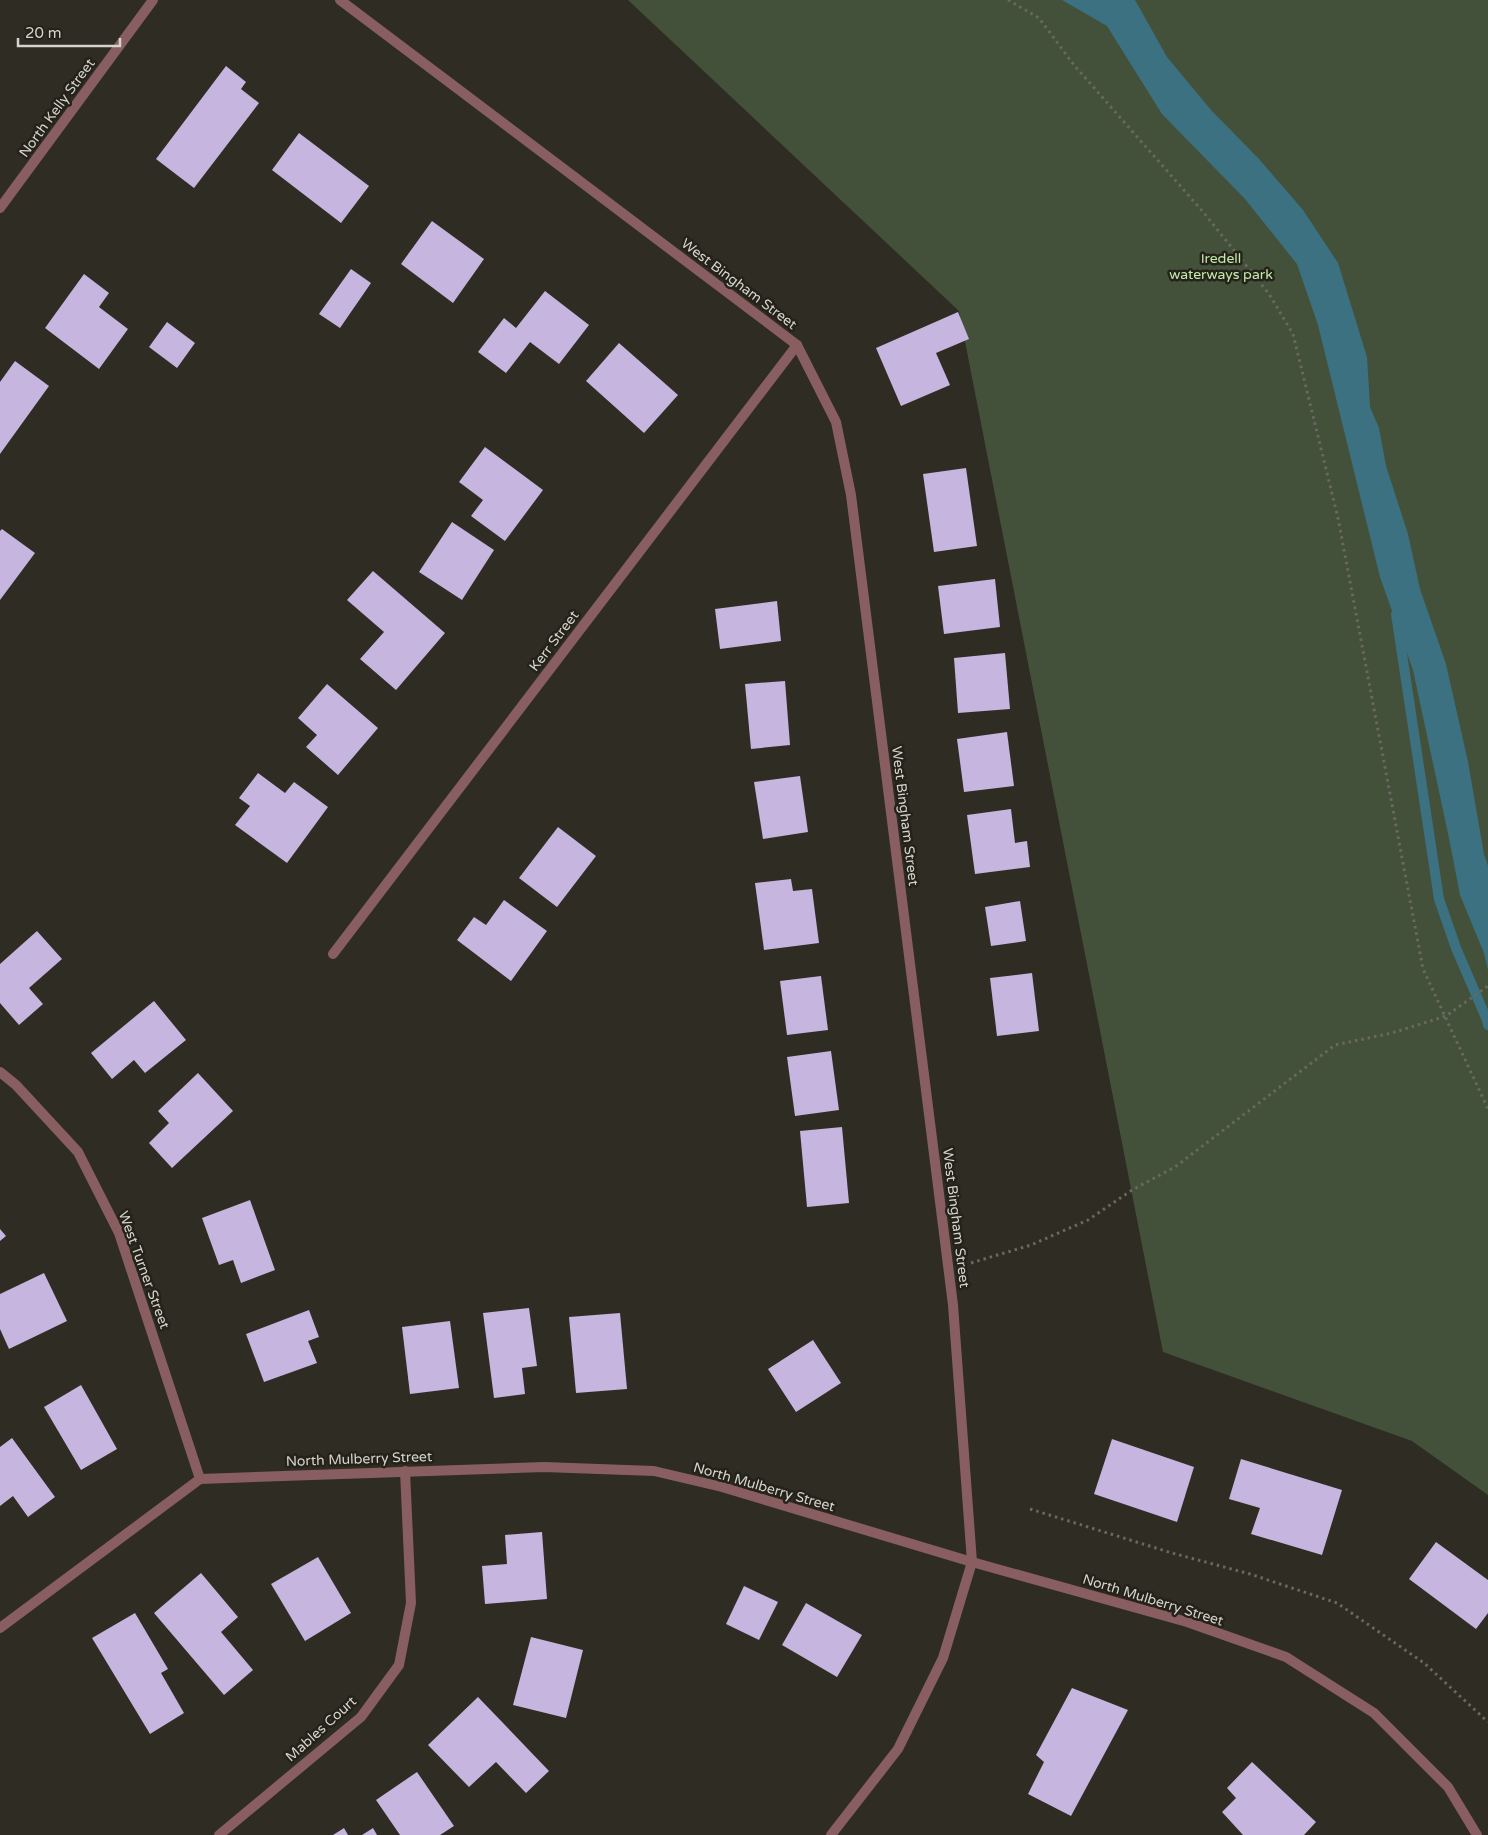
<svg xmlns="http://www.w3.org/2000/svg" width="1488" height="1835" font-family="'Varela Round',sans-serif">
<rect width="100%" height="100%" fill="#2e2c23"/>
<!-- green -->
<path fill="#43513b" d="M 628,0 L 1488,0 L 1488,1495 L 1412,1441 L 1163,1352 L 959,311 Z"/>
<!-- water -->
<path fill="#3c7181" d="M 1062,0 L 1135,0 L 1167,57 L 1211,110 L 1259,159 L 1303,210 L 1338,263 L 1367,357 L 1370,407 L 1379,428 L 1386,466 L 1408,534 L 1420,589 L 1446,664 L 1468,762 L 1484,854 L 1488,866 L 1488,970 L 1484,953 L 1460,895 L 1449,838 L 1413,670 L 1380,577 L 1318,325 L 1297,264 L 1245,199 L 1162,114 L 1107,26 Z"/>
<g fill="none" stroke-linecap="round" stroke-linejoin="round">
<!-- stream -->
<path stroke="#3c7181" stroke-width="10" d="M 1396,614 L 1439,899 L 1456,948 L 1487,1020 L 1488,1025"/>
</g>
<!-- building -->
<g fill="#c6b5df">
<path d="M 226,66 L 246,82 L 241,89 L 259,103 L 194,188 L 156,159 Z"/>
<path d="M 299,133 L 369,186 L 341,223 L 272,170 Z"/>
<path d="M 432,221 L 484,259 L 453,303 L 401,264 Z"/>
<path d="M 351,269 L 371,283 L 340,328 L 319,314 Z"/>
<path d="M 84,274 L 109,293 L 99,307 L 128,329 L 99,369 L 45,328 Z"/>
<path d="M 545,291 L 589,325 L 559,364 L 530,342 L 506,373 L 478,352 L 504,318 L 516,328 Z"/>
<path d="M 958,312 L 969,339 L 936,353 L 950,385 L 901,406 L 876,348 Z"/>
<path d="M 167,322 L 195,343 L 177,368 L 149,347 Z"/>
<path d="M 619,343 L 678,395 L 644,433 L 586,381 Z"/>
<path d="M 15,361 L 49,386 L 0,454 L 0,382 Z"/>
<path d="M 485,447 L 543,490 L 505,541 L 471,516 L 483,500 L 459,482 Z"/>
<path d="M 966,468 L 977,546 L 934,552 L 923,474 Z"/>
<path d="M 452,522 L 494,550 L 462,600 L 419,572 Z"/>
<path d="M 2,529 L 35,553 L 0,600 L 0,531 Z"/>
<path d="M 373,571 L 445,633 L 396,690 L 360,659 L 384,632 L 347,600 Z"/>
<path d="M 995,579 L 1000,627 L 944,634 L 938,586 Z"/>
<path d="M 777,601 L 781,641 L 720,649 L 715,609 Z"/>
<path d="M 1005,653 L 1010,709 L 958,713 L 954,658 Z"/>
<path d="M 785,681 L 790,745 L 751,749 L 745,684 Z"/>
<path d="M 327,684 L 378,728 L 338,775 L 306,747 L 317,735 L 298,718 Z"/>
<path d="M 1007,732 L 1014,786 L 964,792 L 957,739 Z"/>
<path d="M 258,773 L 285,793 L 294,782 L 328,807 L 287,863 L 235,825 L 250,806 L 239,798 Z"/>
<path d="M 800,776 L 808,832 L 763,839 L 754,782 Z"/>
<path d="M 1011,809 L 1015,843 L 1027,841 L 1030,867 L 975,874 L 967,815 Z"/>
<path d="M 558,827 L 596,856 L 557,907 L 519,878 Z"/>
<path d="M 791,879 L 793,891 L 812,889 L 819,943 L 764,950 L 755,883 Z"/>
<path d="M 504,900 L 547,931 L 511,981 L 457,940 L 474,917 L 486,925 Z"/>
<path d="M 1020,901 L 1026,941 L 991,946 L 985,907 Z"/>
<path d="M 37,931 L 62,959 L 29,988 L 43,1004 L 19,1025 L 0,1003 L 0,964 Z"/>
<path d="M 1032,973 L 1039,1031 L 997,1036 L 990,978 Z"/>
<path d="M 821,976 L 828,1030 L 787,1035 L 780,981 Z"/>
<path d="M 154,1001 L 186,1040 L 145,1073 L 134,1060 L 112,1079 L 91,1053 Z"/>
<path d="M 831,1051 L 839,1110 L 795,1116 L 787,1057 Z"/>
<path d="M 198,1073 L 233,1111 L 172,1168 L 149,1143 L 169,1123 L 158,1111 Z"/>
<path d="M 842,1127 L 849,1203 L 807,1207 L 800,1131 Z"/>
<path d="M 250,1200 L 275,1270 L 241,1283 L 233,1260 L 219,1265 L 202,1218 Z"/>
<path d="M 0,1229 L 6,1236 L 0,1241 Z"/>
<path d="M 44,1273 L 67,1321 L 9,1349 L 0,1329 L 0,1294 Z"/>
<path d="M 529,1308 L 537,1366 L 522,1368 L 525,1394 L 494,1398 L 483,1313 Z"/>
<path d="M 309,1310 L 319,1337 L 308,1341 L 317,1363 L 264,1382 L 246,1334 Z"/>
<path d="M 620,1313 L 627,1389 L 576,1393 L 569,1317 Z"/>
<path d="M 450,1321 L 459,1388 L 410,1394 L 402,1327 Z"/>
<path d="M 813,1340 L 841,1383 L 796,1412 L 768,1369 Z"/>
<path d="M 81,1385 L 117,1449 L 81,1470 L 44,1407 Z"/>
<path d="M 12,1438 L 55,1497 L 28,1517 L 13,1496 L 0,1506 L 0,1447 Z"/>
<path d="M 1112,1439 L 1194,1467 L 1177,1522 L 1094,1494 Z"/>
<path d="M 1241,1459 L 1342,1490 L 1322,1555 L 1251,1534 L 1260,1508 L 1229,1499 Z"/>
<path d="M 542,1532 L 547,1599 L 485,1604 L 482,1566 L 507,1564 L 505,1535 Z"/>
<path d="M 1436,1542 L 1488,1580 L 1488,1613 L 1476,1629 L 1409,1579 Z"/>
<path d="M 318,1557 L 351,1613 L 305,1641 L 271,1584 Z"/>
<path d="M 201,1573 L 238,1617 L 221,1632 L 253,1670 L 224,1695 L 154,1613 Z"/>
<path d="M 744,1586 L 778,1602 L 759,1640 L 726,1624 Z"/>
<path d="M 806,1603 L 862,1635 L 837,1677 L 782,1645 Z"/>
<path d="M 135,1613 L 168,1669 L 161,1673 L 184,1713 L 150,1734 L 92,1638 Z"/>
<path d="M 531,1637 L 583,1650 L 566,1718 L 513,1705 Z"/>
<path d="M 1072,1688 L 1128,1710 L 1071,1816 L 1028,1794 L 1044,1762 L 1036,1755 Z"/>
<path d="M 478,1697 L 549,1771 L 526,1793 L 496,1762 L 469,1787 L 428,1745 Z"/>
<path d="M 1252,1762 L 1316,1822 L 1304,1835 L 1243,1835 L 1222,1812 L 1236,1798 L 1227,1788 Z"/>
<path d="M 417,1772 L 454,1826 L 440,1835 L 400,1835 L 376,1800 Z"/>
<path d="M 344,1828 L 348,1835 L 333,1835 Z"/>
<path d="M 373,1828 L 377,1835 L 362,1835 Z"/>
</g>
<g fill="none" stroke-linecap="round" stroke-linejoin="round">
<!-- path -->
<g stroke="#6a6861" stroke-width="3" stroke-dasharray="2.5 4" stroke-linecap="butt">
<path d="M 1008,0 L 1039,18 L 1074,65 L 1204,213 L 1269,294 L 1293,334 L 1338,518 L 1423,969 L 1488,1109"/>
<path d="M 971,1263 L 1031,1245 L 1088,1220 L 1132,1190 L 1175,1167 L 1335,1045 L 1392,1033 L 1446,1016 L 1488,986"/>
<path d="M 1030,1509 L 1172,1553 L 1250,1574 L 1337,1603 L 1424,1663 L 1488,1722"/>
</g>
<!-- minor -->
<g stroke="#885e61" stroke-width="10">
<path d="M 340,0 L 797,345 L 836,422 L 851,495 L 953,1305 L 972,1562 L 943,1658 L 898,1749 L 831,1835"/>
<path d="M 0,208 L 153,0"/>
<path d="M 333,954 L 797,345"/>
<path d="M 0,1072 L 16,1085 L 78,1152 L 119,1233 L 200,1479"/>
<path d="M 0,1628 L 200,1479 L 544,1467 L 654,1471 L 722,1487 L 972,1562 L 1187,1622 L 1286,1657 L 1374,1713 L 1448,1787 L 1477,1835"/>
<path d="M 219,1835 L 361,1717 L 399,1665 L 411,1603 L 405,1471"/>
</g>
</g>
<g text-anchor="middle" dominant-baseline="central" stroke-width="5" stroke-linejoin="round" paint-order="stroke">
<!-- street labels -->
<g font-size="14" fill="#d4d3cd" stroke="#242219">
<text transform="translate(57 108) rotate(-54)">North Kelly Street</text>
<text transform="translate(739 284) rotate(37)">West Bingham Street</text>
<text transform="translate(554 641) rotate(-53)">Kerr Street</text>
<text transform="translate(905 816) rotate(83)">West Bingham Street</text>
<text transform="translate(956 1218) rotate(83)">West Bingham Street</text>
<text transform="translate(144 1270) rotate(70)">West Turner Street</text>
<text transform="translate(359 1459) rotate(-2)">North Mulberry Street</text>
<text transform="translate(764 1487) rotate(16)">North Mulberry Street</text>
<text transform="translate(1153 1600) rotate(17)">North Mulberry Street</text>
<text transform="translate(321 1729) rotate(-42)">Mables Court</text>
</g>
<!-- park labels -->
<g font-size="14" fill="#c4eaac" stroke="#242219">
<text x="1221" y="258">Iredell<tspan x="1221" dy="16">waterways park</tspan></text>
</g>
</g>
<!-- scale -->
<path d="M18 38v8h102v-8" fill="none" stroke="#d4d3cd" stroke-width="2.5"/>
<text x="25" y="38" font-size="15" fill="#d4d3cd" stroke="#242219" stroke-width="4" paint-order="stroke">20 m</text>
</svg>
